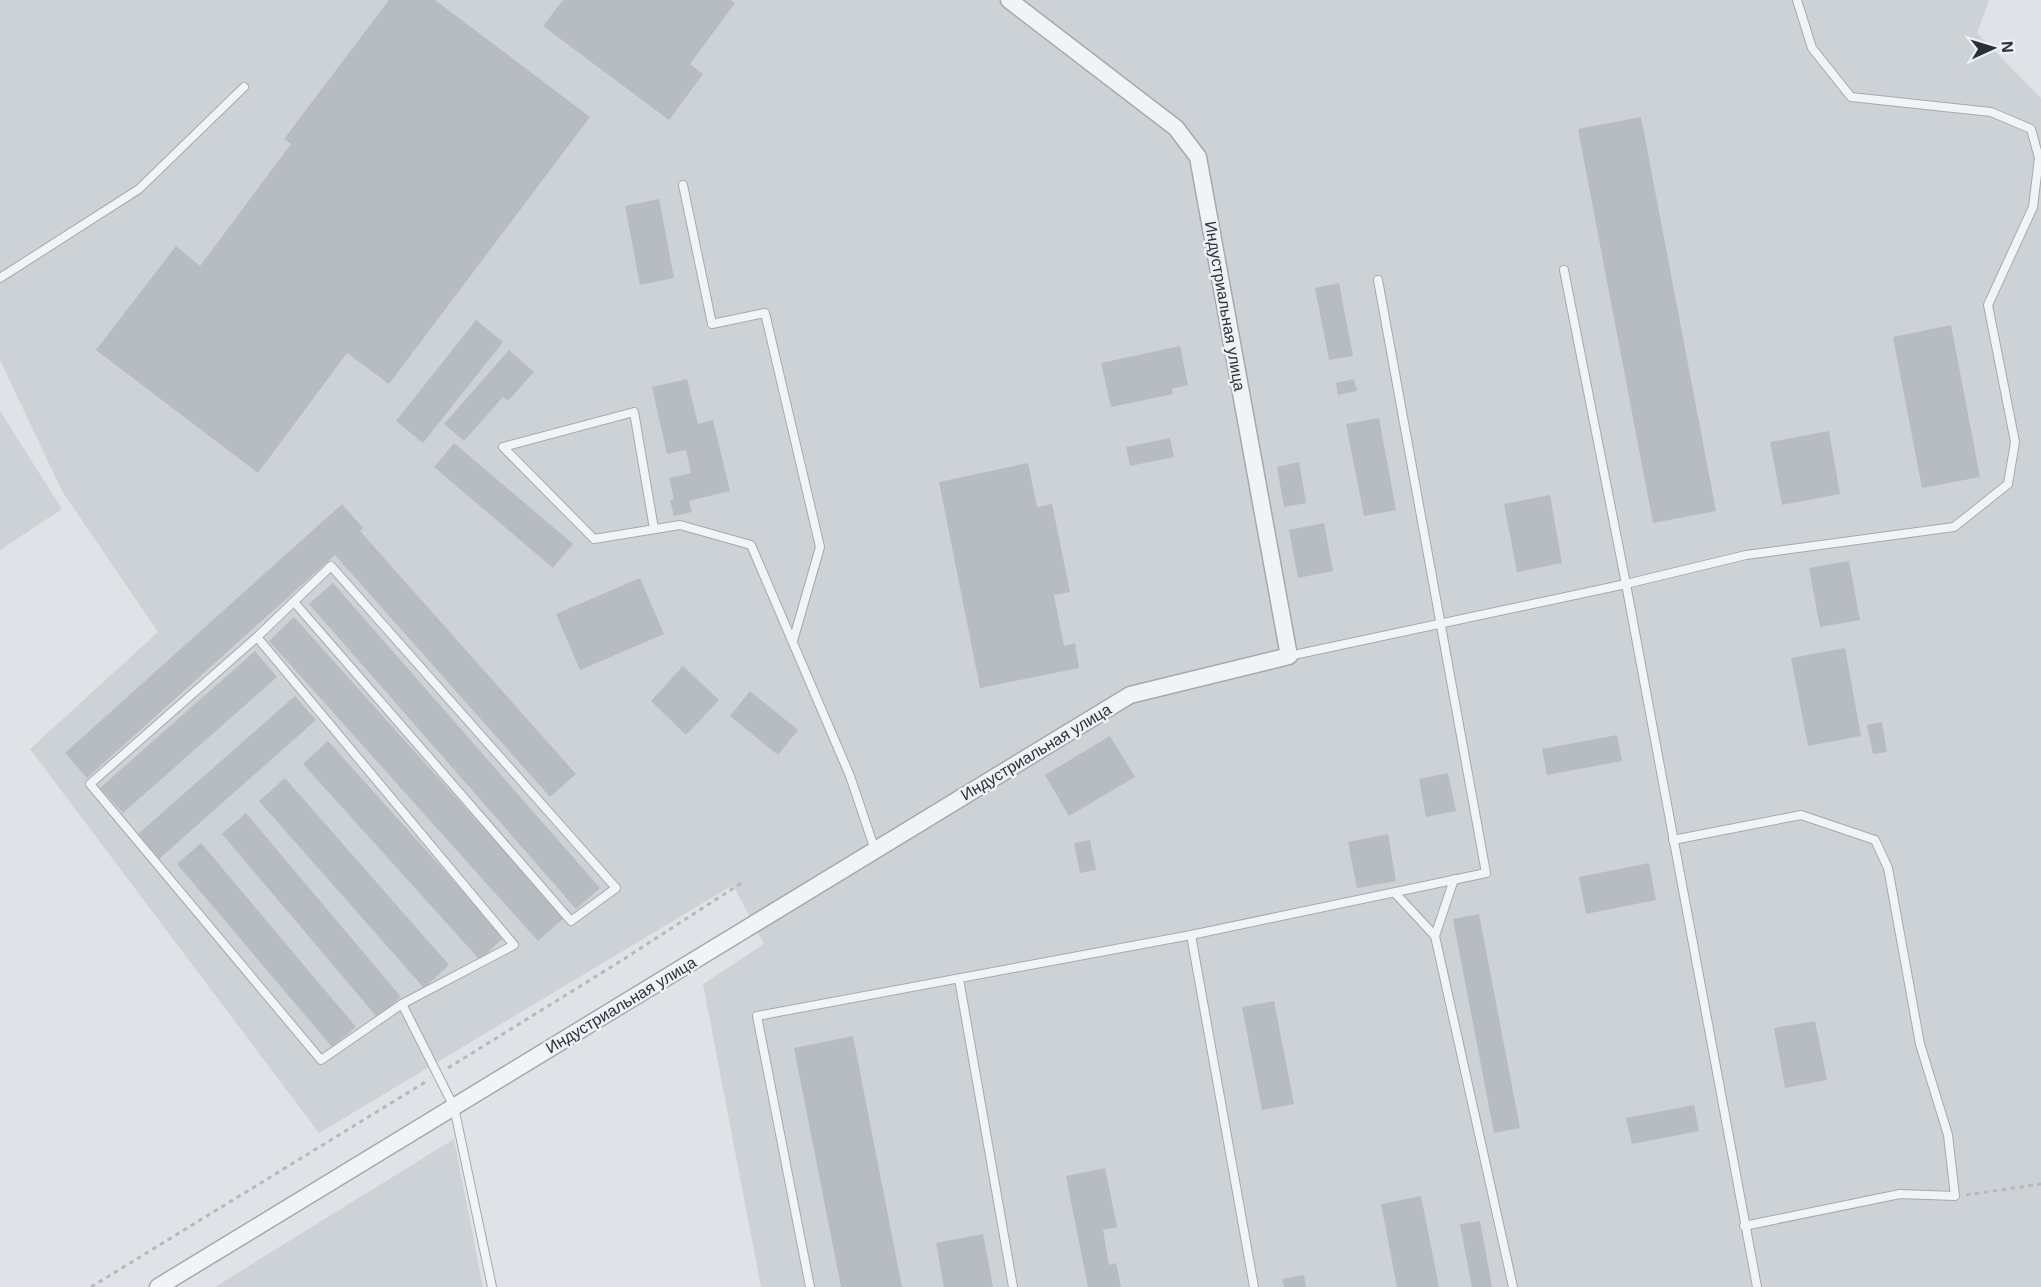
<svg xmlns="http://www.w3.org/2000/svg" width="2041" height="1287" font-family="Arial,sans-serif">
<rect width="100%" height="100%" fill="#dfe2e6"/>
<!-- built -->
<g fill="#cdd2d7">
<path d="M 0,0 L 1989,0 L 1977,33 L 2041,98 L 2041,1287 L 761,1287 L 703,984 L 764,944 L 733,885 L 319,1133 L 30,749 L 158,632 L 62,491 L 0,360 Z"/>
<path d="M 0,411 L 62,509 L 0,550 Z"/>
<path d="M 454,1139 L 483,1287 L 215,1287 Z"/>
</g>
<!-- building -->
<g fill="#b7bcc2">
<path d="M 389,0 L 435,0 L 590,117 L 389,384 L 347,353 L 258,473 L 96,350 L 176,246 L 200,266 L 291,144 L 284,139 Z"/>
<path d="M 563,0 L 731,0 L 735,3 L 690,64 L 703,74 L 669,120 L 543,26 Z"/>
<path d="M 1641,117 L 1716,511 L 1653,523 L 1578,129 Z"/>
<path d="M 659,199 L 674,278 L 640,285 L 625,206 Z"/>
<path d="M 1339,283 L 1353,356 L 1329,360 L 1315,288 Z"/>
<path d="M 476,320 L 503,342 L 423,443 L 396,421 Z"/>
<path d="M 1951,325 L 1980,477 L 1922,488 L 1893,337 Z"/>
<path d="M 1180,346 L 1188,385 L 1172,389 L 1173,394 L 1111,407 L 1101,363 Z"/>
<path d="M 509,350 L 534,372 L 508,401 L 503,397 L 464,441 L 444,424 Z"/>
<path d="M 687,379 L 698,424 L 713,420 L 730,491 L 689,501 L 692,512 L 674,516 L 670,500 L 674,499 L 669,478 L 691,473 L 686,450 L 667,454 L 652,387 Z"/>
<path d="M 1354,379 L 1357,391 L 1338,395 L 1336,383 Z"/>
<path d="M 1379,418 L 1396,510 L 1364,516 L 1346,424 Z"/>
<path d="M 1829,431 L 1840,494 L 1782,505 L 1770,442 Z"/>
<path d="M 1170,438 L 1174,457 L 1130,466 L 1126,447 Z"/>
<path d="M 454,443 L 573,544 L 553,568 L 434,467 Z"/>
<path d="M 1299,462 L 1306,503 L 1284,507 L 1277,467 Z"/>
<path d="M 1028,463 L 1037,507 L 1052,504 L 1070,592 L 1054,595 L 1064,646 L 1075,643 L 1079,668 L 980,688 L 939,482 Z"/>
<path d="M 1550,495 L 1562,563 L 1517,572 L 1504,504 Z"/>
<path d="M 342,504 L 363,528 L 360,531 L 576,774 L 550,797 L 335,555 L 87,778 L 65,753 Z"/>
<path d="M 1324,523 L 1333,571 L 1298,578 L 1289,530 Z"/>
<path d="M 1849,561 L 1860,620 L 1820,627 L 1809,568 Z"/>
<path d="M 640,578 L 664,634 L 580,670 L 556,614 Z"/>
<path d="M 333,583 L 600,888 L 576,909 L 309,604 Z"/>
<path d="M 294,617 L 564,918 L 538,941 L 269,641 Z"/>
<path d="M 1845,648 L 1861,736 L 1808,746 L 1791,658 Z"/>
<path d="M 255,651 L 277,677 L 123,813 L 100,788 Z"/>
<path d="M 683,666 L 719,700 L 686,735 L 651,701 Z"/>
<path d="M 750,691 L 798,730 L 778,755 L 730,716 Z"/>
<path d="M 295,696 L 316,720 L 159,859 L 138,834 Z"/>
<path d="M 1882,722 L 1887,752 L 1873,754 L 1867,725 Z"/>
<path d="M 1617,735 L 1622,761 L 1547,775 L 1542,749 Z"/>
<path d="M 1110,736 L 1135,777 L 1069,816 L 1045,775 Z"/>
<path d="M 328,741 L 504,937 L 480,960 L 303,764 Z"/>
<path d="M 1448,773 L 1456,811 L 1426,817 L 1419,779 Z"/>
<path d="M 285,778 L 449,965 L 424,988 L 259,801 Z"/>
<path d="M 246,813 L 401,997 L 377,1017 L 222,834 Z"/>
<path d="M 1388,834 L 1396,881 L 1357,888 L 1348,842 Z"/>
<path d="M 1090,840 L 1096,870 L 1080,873 L 1074,843 Z"/>
<path d="M 201,843 L 356,1027 L 332,1047 L 177,864 Z"/>
<path d="M 1649,863 L 1656,900 L 1586,914 L 1579,877 Z"/>
<path d="M 1479,914 L 1520,1128 L 1494,1133 L 1453,919 Z"/>
<path d="M 1274,1001 L 1294,1104 L 1262,1110 L 1242,1007 Z"/>
<path d="M 1815,1021 L 1827,1080 L 1785,1088 L 1774,1028 Z"/>
<path d="M 853,1036 L 902,1287 L 841,1287 L 794,1048 Z"/>
<path d="M 1694,1105 L 1699,1131 L 1632,1144 L 1626,1118 Z"/>
<path d="M 1105,1168 L 1117,1227 L 1103,1230 L 1109,1265 L 1116,1263 L 1121,1287 L 1088,1287 L 1066,1176 Z"/>
<path d="M 1421,1196 L 1439,1287 L 1397,1287 L 1381,1204 Z"/>
<path d="M 1480,1221 L 1492,1287 L 1472,1287 L 1460,1224 Z"/>
<path d="M 983,1234 L 993,1287 L 944,1287 L 936,1243 Z"/>
<path d="M 1304,1275 L 1306,1287 L 1284,1287 L 1282,1279 Z"/>
</g>
<g fill="none" stroke-linecap="round" stroke-linejoin="round">
<!-- lane casing -->
<g stroke="#a5a9af" stroke-width="10">
<g id="lane">
<path d="M 683,185 L 712,324 L 765,313 L 820,547 L 793,641"/>
<path d="M 1564,270 L 1626,584 L 1757,1287"/>
<path d="M 0,278 L 139,189 L 244,87"/>
<path d="M 654,529 L 634,412 L 503,447 L 594,539 L 680,525 L 751,545 L 850,776 L 875,850"/>
<path d="M 257,637 L 514,945 L 402,1004 L 321,1060 L 90,784 Z"/>
<path d="M 257,637 L 331,566 L 616,888 L 571,921 L 294,602"/>
<path d="M 1289,656 L 1626,584 L 1746,555 L 1954,527 L 2008,484 L 2015,442 L 1988,305 L 2033,207 L 2039,158 L 2031,129 L 1991,112 L 1851,97 L 1812,48 L 1797,0"/>
<path d="M 1673,840 L 1801,815 L 1875,840 L 1888,868 L 1920,1044 L 1948,1135 L 1955,1196 L 1900,1194 L 1744,1226"/>
<path d="M 1454,879 L 1435,936 L 1513,1287"/>
<path d="M 1395,893 L 1435,936"/>
<path d="M 1191,935 L 1254,1287"/>
<path d="M 959,979 L 1013,1287"/>
<path d="M 402,1004 L 454,1107 L 492,1287"/>
<path d="M 810,1287 L 757,1016 L 1191,935 L 1486,873 L 1378,280"/>
</g>
</g>
<!-- street casing -->
<g stroke="#a5a9af" stroke-width="19">
<path id="street" d="M 158,1287 L 1130,695 L 1289,656 L 1198,157 L 1176,128 L 1009,0"/>
</g>
<!-- path -->
<g stroke="#b5b9bd" stroke-width="3" stroke-dasharray="4.5 4.5" stroke-linecap="butt">
<path d="M 448,1068 L 616,964 L 743,882"/>
<path d="M 1966,1195 L 2041,1184"/>
<path d="M 91,1287 L 427,1081"/>
</g>
<!-- lane -->
<use href="#lane" stroke="#f1f3f5" stroke-width="8"/>
<!-- street -->
<use href="#street" stroke="#f1f3f5" stroke-width="16"/>
</g>
<g text-anchor="middle" dominant-baseline="central" stroke-width="5" stroke-linejoin="round" paint-order="stroke">
<!-- street labels -->
<g font-size="16" fill="#29313b" stroke="#eef1f4">
<text transform="translate(1225 306) rotate(80)">Индустриальная улица</text>
<text transform="translate(1036 752) rotate(-31)">Индустриальная улица</text>
<text transform="translate(621 1005) rotate(-31)">Индустриальная улица</text>
</g>
</g>
<!-- north arrow -->
<g transform="translate(1993 48) rotate(86)" stroke="#eef1f4" stroke-width="4.5" paint-order="stroke">
<path d="M0-4.5L10 22L0 15L-10 22Z" fill="#29313b"/>
<text y="-9" font-size="16" font-weight="bold" text-anchor="middle" fill="#29313b">N</text>
</g>
</svg>
